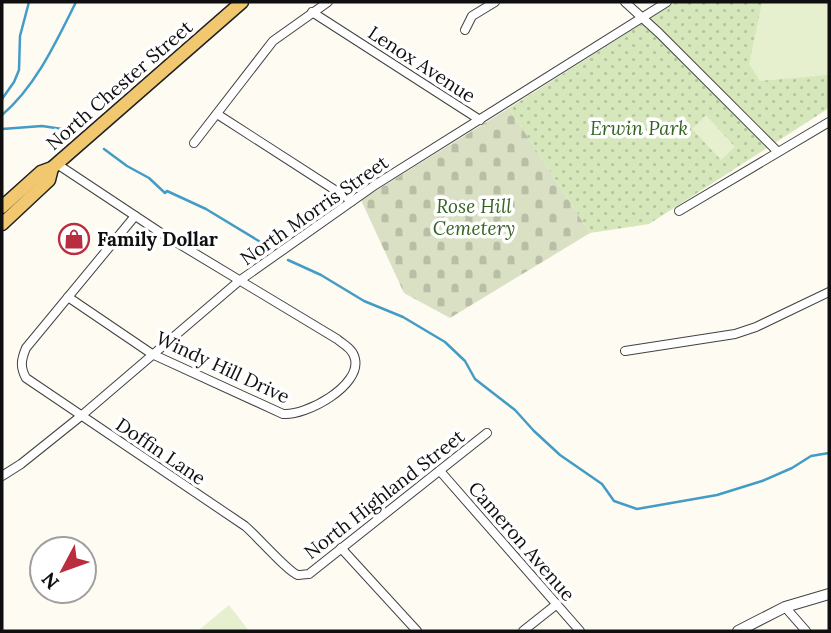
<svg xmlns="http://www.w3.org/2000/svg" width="831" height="633" font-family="Lora,serif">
<defs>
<pattern id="cemetery-stones" width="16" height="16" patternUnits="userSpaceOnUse" patternTransform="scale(1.75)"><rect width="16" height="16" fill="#d9e0c3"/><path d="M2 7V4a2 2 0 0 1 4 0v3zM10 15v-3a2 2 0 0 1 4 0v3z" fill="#b9bfa6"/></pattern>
<pattern id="park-dots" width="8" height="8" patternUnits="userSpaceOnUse" patternTransform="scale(1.75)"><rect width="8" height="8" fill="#d6e7bc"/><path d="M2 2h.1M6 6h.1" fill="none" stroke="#b6c5a0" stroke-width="1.8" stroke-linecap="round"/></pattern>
</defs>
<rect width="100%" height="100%" fill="#fefbf2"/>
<!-- cemetery -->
<path fill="url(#cemetery-stones)" d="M 509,108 L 590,233 L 450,318 L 404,293 L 361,200 Z"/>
<!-- park -->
<path fill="url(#park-dots)" d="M 676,2 L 829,2 L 829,108 L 649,224 L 590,233 L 509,108 Z"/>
<!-- pitch -->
<g fill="#e6efce">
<path d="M 762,2 L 829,2 L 829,75 L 760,81 L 749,64 Z"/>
<path d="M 706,115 L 735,147 L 721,160 L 692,129 Z"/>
<path d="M 229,605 L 249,631 L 198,631 Z"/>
</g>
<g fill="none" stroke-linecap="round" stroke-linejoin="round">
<!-- stream -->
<g stroke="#439cc6" stroke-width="2.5">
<path d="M 2,99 L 14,82 L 19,70 L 20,36 L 29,2"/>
<path d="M 2,115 C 36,86 56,42 76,2"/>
<path d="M 2,129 L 42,126 L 62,129"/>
<path d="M 104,149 L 127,166 L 149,178 L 165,193 L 167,191 L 206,209 L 267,246"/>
<path d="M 288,260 L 321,275 L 364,301 L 403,317 L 445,342 L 465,361 L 475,379 L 515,410 L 534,431 L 560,455 L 602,484 L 614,501 L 637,509 L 717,495 L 762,481 L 792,468 L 811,456 L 829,453"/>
</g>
<!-- minor casing -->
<g stroke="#424242" stroke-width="10">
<g id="minor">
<path d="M 625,2 L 659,33 L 778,152"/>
<path d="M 312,12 L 480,120"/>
<path d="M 465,30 L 472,16 L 495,2"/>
<path d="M 217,114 L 352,201"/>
<path d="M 194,143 L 273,41 L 328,2"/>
<path d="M 57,164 L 161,233 L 337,339 C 344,345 353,349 355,359 C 361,386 306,416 283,414 L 152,354 L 68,297"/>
<path d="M 679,211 L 829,122"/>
<path d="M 135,216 L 26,348 C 21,360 20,367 26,378 L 245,526 C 256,535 289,573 298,575 C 300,575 308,574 309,574 L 487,433"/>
<path d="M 625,351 L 735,334 L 756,327 L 829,292"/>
<path d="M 440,471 L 580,631"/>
<path d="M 2,476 L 21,464 L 81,416 L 239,281 L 375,185 L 667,2"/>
<path d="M 341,548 L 417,631"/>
<path d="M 785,607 L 806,631"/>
<path d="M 523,631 L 557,604"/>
</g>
</g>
<!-- tertiary casing -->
<g stroke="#424242" stroke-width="12">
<path id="tertiary" d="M 738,631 L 785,607 L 829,594"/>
</g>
<!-- primary casing -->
<g stroke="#202020" stroke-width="15">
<g id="primary">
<path d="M 2,207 L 41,172 L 52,168 L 242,2"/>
<path d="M 2,224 L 49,180 L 52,168"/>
</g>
</g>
<!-- minor -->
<use href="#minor" stroke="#fff" stroke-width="8"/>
<!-- tertiary -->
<use href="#tertiary" stroke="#fff" stroke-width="10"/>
<!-- primary -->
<use href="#primary" stroke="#f1c86f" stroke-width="12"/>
</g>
<!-- icons -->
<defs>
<g id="shop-ring" transform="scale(1.575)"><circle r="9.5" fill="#fff" stroke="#b82e3f" stroke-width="1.5"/><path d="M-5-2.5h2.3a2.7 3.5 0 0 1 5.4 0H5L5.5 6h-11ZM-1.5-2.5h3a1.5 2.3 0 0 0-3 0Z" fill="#b82e3f"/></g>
</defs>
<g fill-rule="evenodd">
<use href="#shop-ring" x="74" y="239"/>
</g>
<g text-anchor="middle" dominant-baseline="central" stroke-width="7" stroke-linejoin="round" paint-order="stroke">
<!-- street labels -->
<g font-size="19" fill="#0f0f0f" stroke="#fff">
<text transform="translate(422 64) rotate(33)">Lenox Avenue</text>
<text transform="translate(119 85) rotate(-41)">North Chester Street</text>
<text transform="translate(314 210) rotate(-35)">North Morris Street</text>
<text transform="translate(223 367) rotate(25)">Windy Hill Drive</text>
<text transform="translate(161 451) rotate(34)">Doffin Lane</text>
<text transform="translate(384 494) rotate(-38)">North Highland Street</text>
<text transform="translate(522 541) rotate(49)">Cameron Avenue</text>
</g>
<!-- park labels -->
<g font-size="19" font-style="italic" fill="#356422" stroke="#fff">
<text x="639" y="128">Erwin Park</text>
<text x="474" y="206">Rose Hill<tspan x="474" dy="22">Cemetery</tspan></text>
</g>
<!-- poi labels -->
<g font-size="19" font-weight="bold" fill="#0f0f0f" stroke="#fff" text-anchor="start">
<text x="97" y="239">Family Dollar</text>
</g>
</g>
<!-- border -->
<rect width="831" height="633" fill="none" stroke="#0f0f0f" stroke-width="7"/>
<!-- north arrow -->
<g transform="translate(63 570) rotate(229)"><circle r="33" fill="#ffffff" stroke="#9f9f9f" stroke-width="2"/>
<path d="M0-5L12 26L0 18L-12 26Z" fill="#b82e3f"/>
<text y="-10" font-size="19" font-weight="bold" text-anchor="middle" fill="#0f0f0f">N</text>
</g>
</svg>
